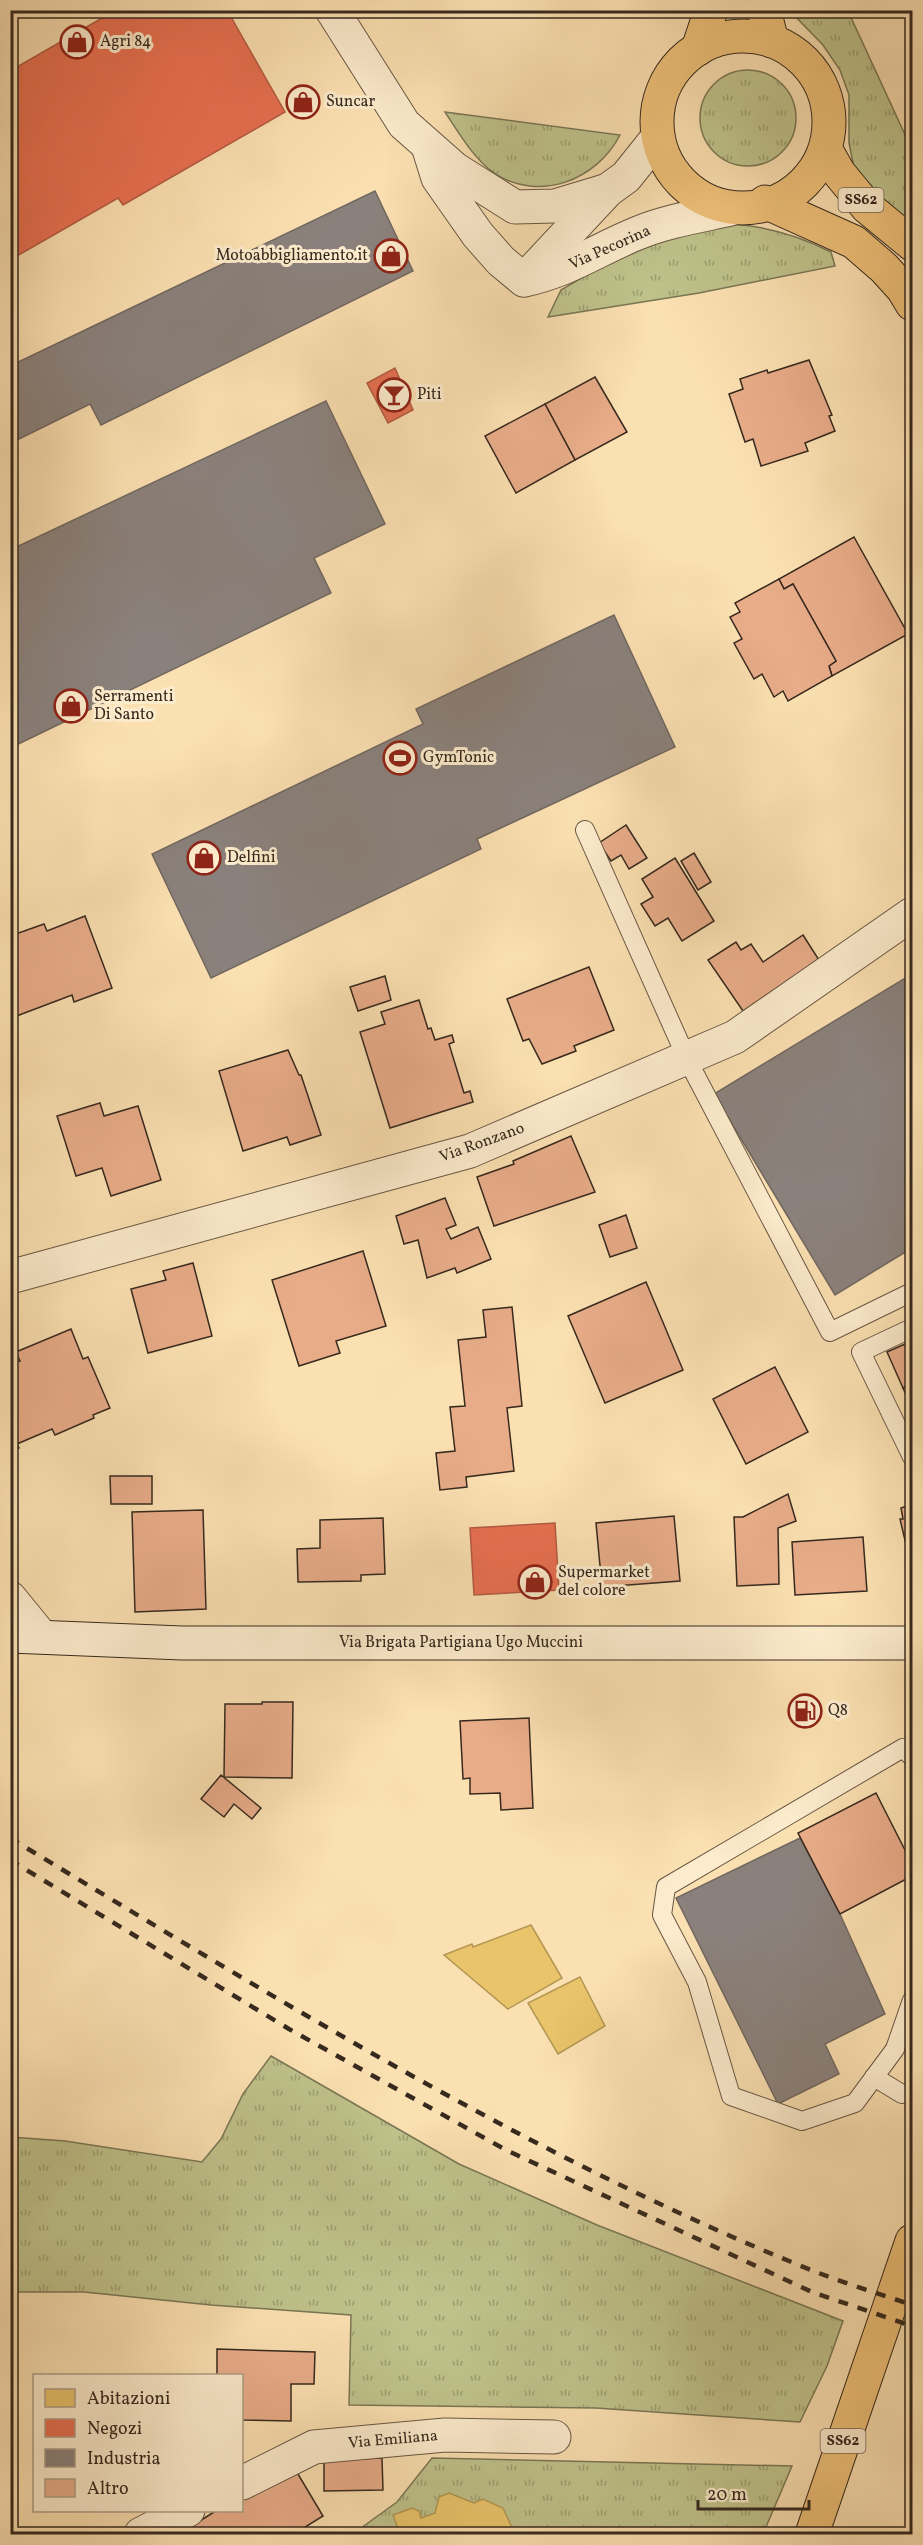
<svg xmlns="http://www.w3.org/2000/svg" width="923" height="2545" font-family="Vollkorn,serif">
<defs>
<pattern id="grass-tufts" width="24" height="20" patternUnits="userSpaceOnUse" patternTransform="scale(1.5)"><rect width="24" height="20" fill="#bfc28b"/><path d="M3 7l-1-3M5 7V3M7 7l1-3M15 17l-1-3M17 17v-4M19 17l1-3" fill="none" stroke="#9c9e71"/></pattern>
</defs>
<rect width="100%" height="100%" fill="#fbe0b1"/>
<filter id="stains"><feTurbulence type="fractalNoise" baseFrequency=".00333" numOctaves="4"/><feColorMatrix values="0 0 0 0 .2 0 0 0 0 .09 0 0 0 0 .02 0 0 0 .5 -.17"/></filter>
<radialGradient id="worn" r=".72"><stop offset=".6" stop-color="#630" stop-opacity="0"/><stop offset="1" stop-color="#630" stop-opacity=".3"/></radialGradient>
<!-- grass -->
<g fill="url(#grass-tufts)" stroke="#7a7654" stroke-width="1.5">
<path d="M 790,11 L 848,11 L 912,150 L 912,220 L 892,212 L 854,168 L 849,143 L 849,95 L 840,70 L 823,45 Z"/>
<circle cx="748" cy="118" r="48"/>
<path d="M 445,112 L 620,135 C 597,180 539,203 494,173 C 473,158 459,133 445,112 Z"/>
<path d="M 734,224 C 769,227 800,236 831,252 L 835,266 L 699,293 L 548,317 L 561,290 L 634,247 Z"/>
<path d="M 271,2056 L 459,2164 L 597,2225 L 843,2321 L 827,2366 L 800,2422 L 596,2408 L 349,2405 L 351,2315 L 211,2305 L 84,2292 L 11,2292 L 11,2137 L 65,2141 L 202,2162 L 221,2139 L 243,2094 Z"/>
<path d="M 432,2458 L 792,2466 L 763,2534 L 362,2534 L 361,2528 L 397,2502 Z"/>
</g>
<!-- homes -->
<g fill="#e9c46a" stroke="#b39653" stroke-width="1.5">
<path d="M 531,1925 L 562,1978 L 508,2009 L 444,1955 L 472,1944 L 473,1947 Z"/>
<path d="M 580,1977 L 605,2026 L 558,2054 L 528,2003 Z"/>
<path d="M 449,2493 L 474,2503 L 483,2499 L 503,2508 L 515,2534 L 400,2534 L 393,2515 L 412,2508 L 419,2511 L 421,2518 L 435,2513 L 439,2497 Z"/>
</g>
<!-- shops -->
<g fill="#e76f51" stroke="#b25a42" stroke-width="1.5">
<path d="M 116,10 L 227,10 L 285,112 L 123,205 L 118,198 L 10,260 L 10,71 Z"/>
<path d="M 395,368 L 413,410 L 388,423 L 367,383 Z"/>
<path d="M 555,1523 L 559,1590 L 474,1595 L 470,1528 Z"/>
</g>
<!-- industry -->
<g fill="#8a817c" stroke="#716760" stroke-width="1.5">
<path d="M 375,191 L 413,271 L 101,425 L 90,404 L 15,441 L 10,431 L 10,366 Z"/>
<path d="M 326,401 L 385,524 L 314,558 L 331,593 L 10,748 L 10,550 Z"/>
<path d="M 614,615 L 675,747 L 477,839 L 481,849 L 211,978 L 152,854 L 423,724 L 416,709 Z"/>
<path d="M 912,974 L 912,1248 L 835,1295 L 714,1094 Z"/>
<path d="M 800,1838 L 840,1914 L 885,2014 L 825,2044 L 839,2074 L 778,2104 L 676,1898 Z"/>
</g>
<!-- building -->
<g fill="#e8ac89" stroke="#36291e" stroke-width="1.5">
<path d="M 809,360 L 832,415 L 829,416 L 835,431 L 805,443 L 808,451 L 761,466 L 753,439 L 745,442 L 729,394 L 743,389 L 740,379 L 767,370 L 768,373 Z"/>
<path d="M 595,377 L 627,432 L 575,460 L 545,404 Z"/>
<path d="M 545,404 L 575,460 L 516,493 L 485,436 Z"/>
<path d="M 854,537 L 908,634 L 832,676 L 829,666 L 836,661 L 793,584 L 784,589 L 779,579 Z"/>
<path d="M 779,579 L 784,589 L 793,584 L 836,661 L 829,666 L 832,676 L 788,701 L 783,691 L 774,697 L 762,674 L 754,679 L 734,643 L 742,639 L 730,617 L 740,612 L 735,603 Z"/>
<path d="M 626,825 L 647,858 L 629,869 L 621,855 L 611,861 L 599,843 Z"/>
<path d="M 694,853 L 711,882 L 698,890 L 681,861 Z"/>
<path d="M 675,858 L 714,921 L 682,941 L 668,918 L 655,926 L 641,904 L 653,897 L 642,879 Z"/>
<path d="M 85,916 L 112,988 L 74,1002 L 72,995 L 14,1017 L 17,1024 L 10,1026 L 10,936 L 44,924 L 47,931 Z"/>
<path d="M 803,935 L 819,960 L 743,1011 L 708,960 L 736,942 L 741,950 L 751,944 L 763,962 Z"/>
<path d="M 589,967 L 614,1030 L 574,1046 L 576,1051 L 542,1064 L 529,1039 L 523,1041 L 507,999 Z"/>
<path d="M 385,976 L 391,1000 L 358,1011 L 350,987 Z"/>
<path d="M 419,1000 L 428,1029 L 431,1028 L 435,1040 L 452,1035 L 454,1042 L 449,1044 L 464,1093 L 470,1091 L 473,1102 L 390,1128 L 360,1032 L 385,1024 L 381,1012 Z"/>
<path d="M 288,1050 L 299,1075 L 301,1075 L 321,1135 L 290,1145 L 287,1137 L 243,1151 L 219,1071 Z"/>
<path d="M 100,1103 L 104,1116 L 138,1106 L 161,1180 L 111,1196 L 102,1168 L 76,1176 L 57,1116 Z"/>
<path d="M 571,1136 L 595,1192 L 494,1226 L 477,1177 L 514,1164 L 513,1161 Z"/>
<path d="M 445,1198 L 456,1225 L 446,1229 L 451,1239 L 478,1227 L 491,1259 L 457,1273 L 455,1268 L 427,1278 L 418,1240 L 404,1244 L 396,1216 Z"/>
<path d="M 626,1215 L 637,1248 L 610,1257 L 599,1225 Z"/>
<path d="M 363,1251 L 386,1326 L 336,1341 L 340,1353 L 299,1366 L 272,1280 Z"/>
<path d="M 193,1263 L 212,1336 L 148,1353 L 131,1289 L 166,1280 L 163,1271 Z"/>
<path d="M 646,1282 L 683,1370 L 605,1403 L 568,1316 Z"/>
<path d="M 512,1307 L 522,1406 L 507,1408 L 514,1471 L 466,1477 L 467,1487 L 440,1490 L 436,1453 L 455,1451 L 450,1407 L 465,1406 L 458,1340 L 486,1337 L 483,1310 Z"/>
<path d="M 71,1329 L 83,1359 L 88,1357 L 110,1408 L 93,1415 L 94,1418 L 55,1435 L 52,1429 L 17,1444 L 19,1448 L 10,1452 L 10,1364 L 20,1361 L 16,1352 Z"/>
<path d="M 912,1341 L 912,1384 L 903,1388 L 887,1352 Z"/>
<path d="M 775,1367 L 808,1432 L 746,1464 L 713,1399 Z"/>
<path d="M 912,1384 L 912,1409 L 903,1388 Z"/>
<path d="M 110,1476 L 152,1476 L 152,1504 L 111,1504 Z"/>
<path d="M 788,1494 L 796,1521 L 778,1528 L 779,1584 L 737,1586 L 734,1517 L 743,1517 Z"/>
<path d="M 912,1504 L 912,1570 L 900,1519 L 903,1519 L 901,1508 Z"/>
<path d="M 203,1510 L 206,1609 L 135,1612 L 132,1512 Z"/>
<path d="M 674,1516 L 680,1581 L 602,1587 L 596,1523 Z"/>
<path d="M 383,1518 L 385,1574 L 361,1575 L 361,1581 L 298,1582 L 297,1549 L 320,1548 L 320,1520 Z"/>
<path d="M 863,1537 L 867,1591 L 795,1595 L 792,1542 Z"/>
<path d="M 262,1702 L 293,1702 L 292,1778 L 224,1777 L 225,1704 L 262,1704 Z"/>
<path d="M 529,1718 L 533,1808 L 501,1810 L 500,1793 L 470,1794 L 470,1778 L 463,1779 L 460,1721 Z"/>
<path d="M 221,1775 L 261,1808 L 252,1819 L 234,1804 L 224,1817 L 201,1799 Z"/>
<path d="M 876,1793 L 912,1864 L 912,1876 L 840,1914 L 798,1833 Z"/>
<path d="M 217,2349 L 315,2352 L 314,2384 L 291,2384 L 291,2421 L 242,2420 L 242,2376 L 217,2376 Z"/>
<path d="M 382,2458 L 383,2490 L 324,2491 L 324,2460 Z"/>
<path d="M 292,2464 L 323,2516 L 294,2534 L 182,2534 L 181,2533 L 217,2510 L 242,2510 L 242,2495 Z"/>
</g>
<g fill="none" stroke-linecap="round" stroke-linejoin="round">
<!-- service casing -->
<g stroke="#675743" stroke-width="20">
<g id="service">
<path d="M 585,830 L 687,1059 L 830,1332 L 912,1292"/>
<path d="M 912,1328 L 861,1352 L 912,1457"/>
<path d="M 912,1757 L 903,1748 L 666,1887 L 662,1915 L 697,1982 L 731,2096 L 802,2121 L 855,2103 L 895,2049 L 912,2000"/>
<path d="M 874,2077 L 902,2094"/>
</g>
</g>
<!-- minor casing -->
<g stroke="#675743" stroke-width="35">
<g id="minor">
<path d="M 10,1277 L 470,1151 L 735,1037 L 912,914"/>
<path d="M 10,1598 L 41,1636"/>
<path d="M 242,2483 L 314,2447 L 445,2435 L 554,2437"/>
<path d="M 141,2534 L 188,2510"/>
</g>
</g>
<!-- tertiary casing -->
<g stroke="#675743" stroke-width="35">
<g id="tertiary">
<path d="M 332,10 L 404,124 L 455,169 L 515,207 L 555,206 L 608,190"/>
<path d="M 428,146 L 438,178 L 478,235 L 501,261 L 524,280 C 568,271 598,249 638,233 C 667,221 700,216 731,209"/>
<path d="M 524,280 L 608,190 L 626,177 L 658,137"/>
</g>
</g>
<!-- secondary casing -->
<g stroke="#36291e" stroke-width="35">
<path id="secondary" d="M 10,1636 L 182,1643 L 912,1643"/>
</g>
<!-- primary casing -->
<g stroke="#36291e" stroke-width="35">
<g id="primary">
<path d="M 764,10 L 772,41"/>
<circle cx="743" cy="122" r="86"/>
<path d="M 698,49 L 711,10"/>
<path d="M 826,150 L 839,173 L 867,207 L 912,244"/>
<path d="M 765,202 L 854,242 L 884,268 L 903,289 L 912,304"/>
<path d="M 812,2534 L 912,2241"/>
</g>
</g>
<!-- service -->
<use href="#service" stroke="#fcebcc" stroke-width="18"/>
<!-- minor -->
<use href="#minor" stroke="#fcebcc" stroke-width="33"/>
<!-- tertiary -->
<use href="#tertiary" stroke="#fcebcc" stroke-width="33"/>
<!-- secondary -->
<use href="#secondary" stroke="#fcebcc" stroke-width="33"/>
<!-- primary -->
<use href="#primary" stroke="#eec078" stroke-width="33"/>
<!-- rail -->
<g stroke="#36291e" stroke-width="4.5" stroke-dasharray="10 10" stroke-linecap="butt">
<path d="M 10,1838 C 272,1996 531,2158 816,2272 C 847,2284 880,2294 912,2305"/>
<path d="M 10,1860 L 289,2029 L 506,2150 L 812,2292 L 912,2326"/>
</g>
</g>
<!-- icons -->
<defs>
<g id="shop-ring" transform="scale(1.725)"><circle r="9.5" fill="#fcebcc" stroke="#8f2418" stroke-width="1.5"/><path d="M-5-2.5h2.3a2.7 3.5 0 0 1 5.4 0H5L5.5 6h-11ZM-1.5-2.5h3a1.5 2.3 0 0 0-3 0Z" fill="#8f2418"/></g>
<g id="bar-ring" transform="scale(1.725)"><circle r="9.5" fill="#fcebcc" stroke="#8f2418" stroke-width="1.5"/><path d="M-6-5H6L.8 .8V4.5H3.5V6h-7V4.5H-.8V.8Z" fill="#8f2418"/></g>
<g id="stadium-ring" transform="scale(1.725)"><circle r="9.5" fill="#fcebcc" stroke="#8f2418" stroke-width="1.5"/><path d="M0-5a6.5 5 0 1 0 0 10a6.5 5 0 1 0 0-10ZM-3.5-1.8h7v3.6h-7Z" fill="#8f2418"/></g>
<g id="fuel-ring" transform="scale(1.725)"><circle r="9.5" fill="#fcebcc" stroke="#8f2418" stroke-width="1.5"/><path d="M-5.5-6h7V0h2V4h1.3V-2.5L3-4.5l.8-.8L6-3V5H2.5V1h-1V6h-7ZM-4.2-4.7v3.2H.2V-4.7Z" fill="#8f2418"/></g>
</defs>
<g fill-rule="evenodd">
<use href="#shop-ring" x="77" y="42"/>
<use href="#shop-ring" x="303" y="102"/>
<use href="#shop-ring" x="391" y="256"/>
<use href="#bar-ring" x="394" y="395"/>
<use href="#shop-ring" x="71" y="706"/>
<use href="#stadium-ring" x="400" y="758"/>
<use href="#shop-ring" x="204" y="858"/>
<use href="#shop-ring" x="535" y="1582"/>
<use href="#fuel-ring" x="805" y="1711"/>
</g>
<g text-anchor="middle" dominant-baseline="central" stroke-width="6" stroke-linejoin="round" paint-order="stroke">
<!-- shield labels -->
<g fill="#fcebcc" stroke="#716352" stroke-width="1.5">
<rect x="838.5" y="188" width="45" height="24" rx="4.5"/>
<rect x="820.5" y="2429" width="45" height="24" rx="4.5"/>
</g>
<g font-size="15" font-weight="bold" fill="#36291e">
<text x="861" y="200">SS62</text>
<text x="843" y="2441">SS62</text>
</g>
<!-- poi labels -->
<g font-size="16" fill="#36291e" stroke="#fcebcc" text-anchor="start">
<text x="100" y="42">Agri 84</text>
<text x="326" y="102">Suncar</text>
<text x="368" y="256" text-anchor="end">Motoabbigliamento.it</text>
<text x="417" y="395">Piti</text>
<text x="94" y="697">Serramenti<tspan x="94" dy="18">Di Santo</tspan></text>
<text x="423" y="758">GymTonic</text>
<text x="227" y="858">Delfini</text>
<text x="558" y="1573">Supermarket<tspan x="558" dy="18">del colore</tspan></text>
<text x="828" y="1711">Q8</text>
</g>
<!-- street labels -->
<g font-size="16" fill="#36291e" stroke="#fcebcc">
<text transform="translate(610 248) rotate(-24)">Via Pecorina</text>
<text transform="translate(482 1143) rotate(-20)">Via Ronzano</text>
<text x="461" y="1643">Via Brigata Partigiana Ugo Muccini</text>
<text transform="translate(393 2440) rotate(-5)">Via Emiliana</text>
</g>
</g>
<!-- margin -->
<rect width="923" height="2545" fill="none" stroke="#fbe0b1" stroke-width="36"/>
<rect x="12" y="12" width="899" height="2521" fill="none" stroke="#36291e" stroke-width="3"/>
<rect x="18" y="18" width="887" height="2509" fill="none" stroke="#36291e" stroke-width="1.5"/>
<!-- legend -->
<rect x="33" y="2374" width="210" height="138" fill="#fcebcc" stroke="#ad9d86" stroke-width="1.5"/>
<rect x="45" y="2389" width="30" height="18" fill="#e9c46a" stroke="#ad9d86" stroke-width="1.5"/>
<text x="87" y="2404" font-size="18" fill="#36291e">Abitazioni</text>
<rect x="45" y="2419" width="30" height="18" fill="#e76f51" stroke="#ad9d86" stroke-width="1.5"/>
<text x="87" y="2434" font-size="18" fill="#36291e">Negozi</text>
<rect x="45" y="2449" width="30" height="18" fill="#8a817c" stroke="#ad9d86" stroke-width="1.5"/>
<text x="87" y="2464" font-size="18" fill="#36291e">Industria</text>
<rect x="45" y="2479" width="30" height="18" fill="#e8ac89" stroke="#ad9d86" stroke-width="1.5"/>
<text x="87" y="2494" font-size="18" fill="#36291e">Altro</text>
<!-- scale -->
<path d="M698 2500v9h111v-9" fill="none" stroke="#36291e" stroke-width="3"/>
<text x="707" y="2500" font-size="18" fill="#36291e" stroke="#fcebcc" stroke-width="4.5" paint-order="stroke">20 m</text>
<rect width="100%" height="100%" filter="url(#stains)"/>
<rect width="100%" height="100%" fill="url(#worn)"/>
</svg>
